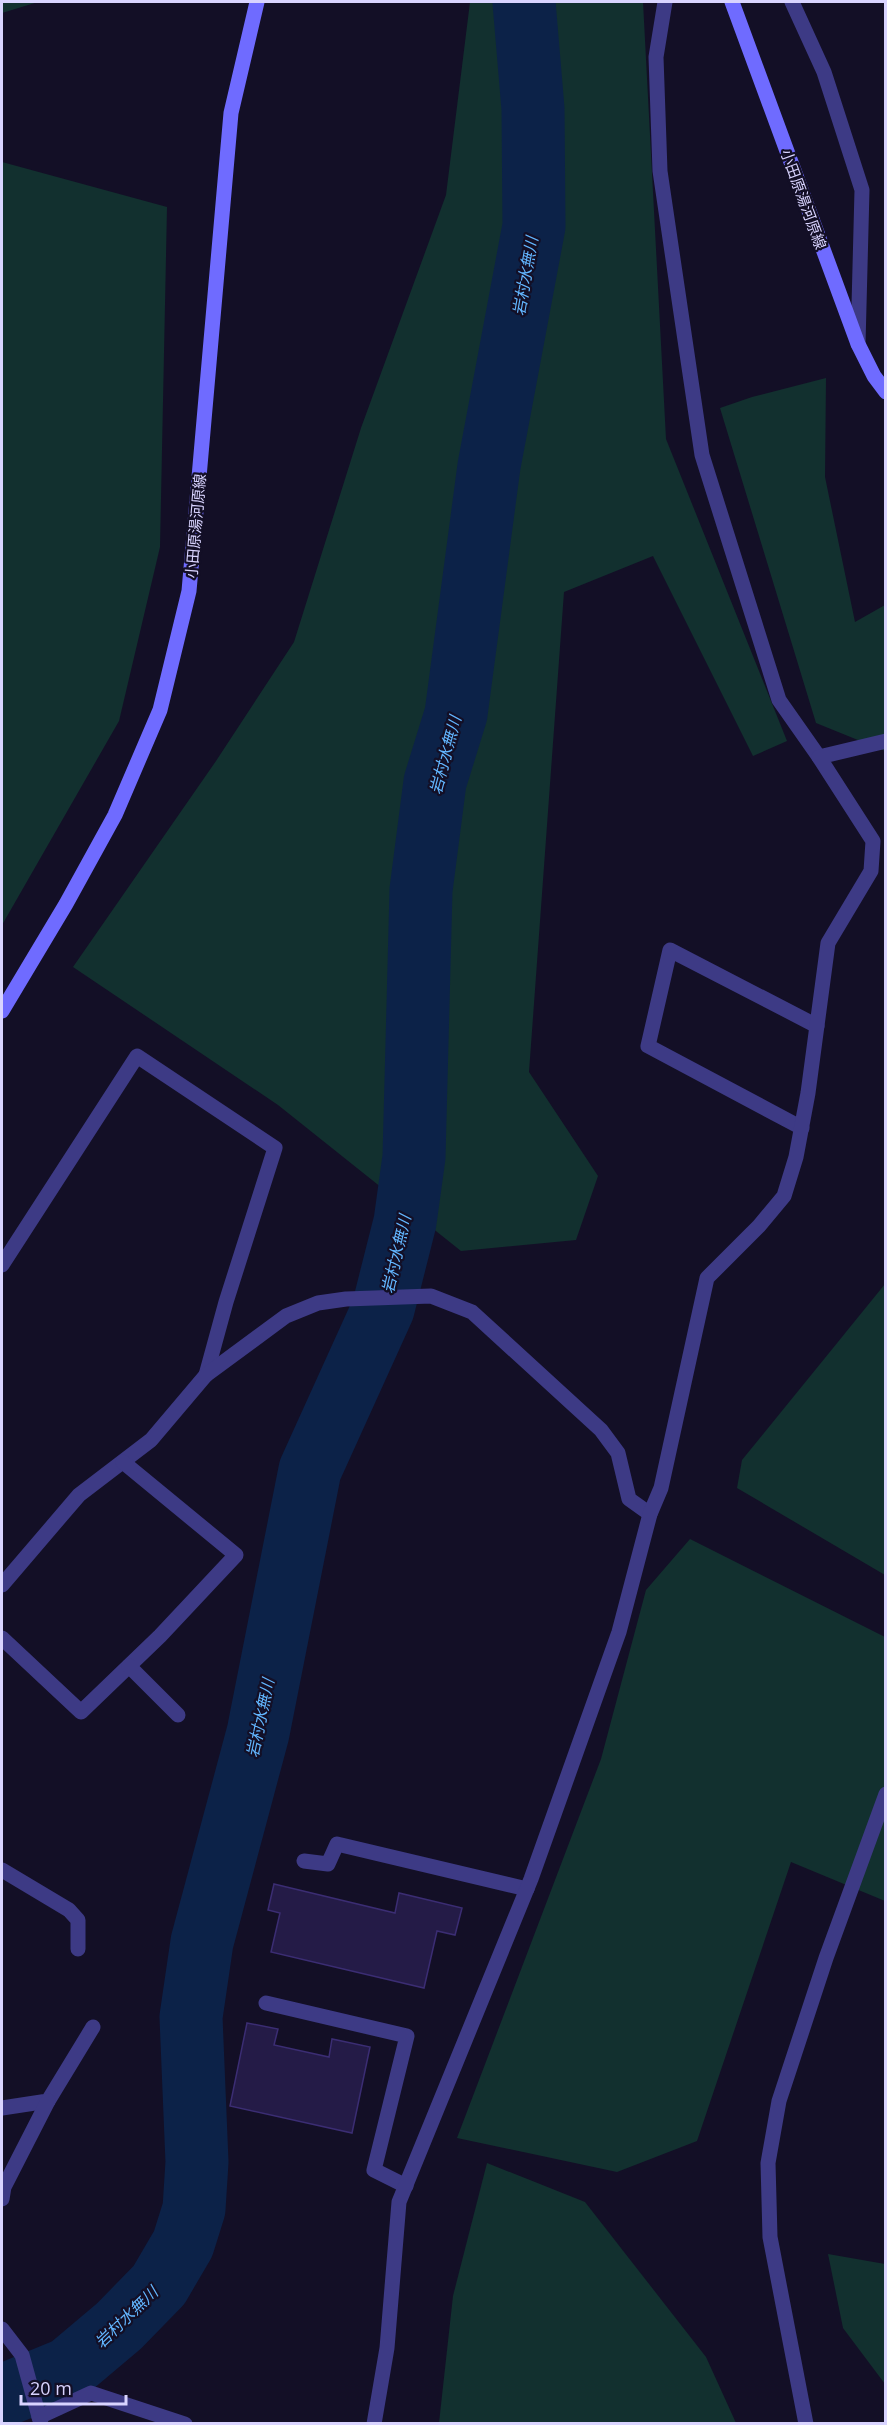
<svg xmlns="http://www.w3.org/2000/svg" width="887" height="2425" font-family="'Open Sans','Noto Sans JP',sans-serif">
<rect width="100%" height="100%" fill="#130f26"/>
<!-- green -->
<g fill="#12302f">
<path d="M 2,2 L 38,2 L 2,13 Z"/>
<path d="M 470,2 L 643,2 L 666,439 L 787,741 L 753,756 L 653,556 L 564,592 L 529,1072 L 598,1176 L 576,1240 L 461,1251 L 278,1105 L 73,967 L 216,761 L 294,642 L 361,428 L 446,195 Z"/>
<path d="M 2,162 L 167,207 L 160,547 L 119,721 L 2,925 Z"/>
<path d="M 826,378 L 825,477 L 855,622 L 885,605 L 885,751 L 816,723 L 720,408 L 752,397 Z"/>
<path d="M 885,1284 L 885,1575 L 737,1488 L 742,1460 Z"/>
<path d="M 690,1539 L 885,1637 L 885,1901 L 791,1862 L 697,2141 L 617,2172 L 457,2138 L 601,1759 L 646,1590 Z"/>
<path d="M 487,2163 L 585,2202 L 706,2357 L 736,2423 L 439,2423 L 453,2296 Z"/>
<path d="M 828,2254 L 885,2264 L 885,2384 L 843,2328 Z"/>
</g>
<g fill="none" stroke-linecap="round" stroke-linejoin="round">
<!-- river -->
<path stroke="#0c2248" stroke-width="63" d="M 2,2396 L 68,2369 L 119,2326 L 159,2285 L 183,2244 L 194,2209 L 197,2162 L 191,2017 L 202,1942 L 258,1733 L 310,1470 L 383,1309 L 405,1222 L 414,1157 L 421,890 L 435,782 L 456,714 L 489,466 L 534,226 L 533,109 L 524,2"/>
</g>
<!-- building -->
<g fill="#241b47" stroke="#3b2d73" stroke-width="1.5">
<path d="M 274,1884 L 395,1913 L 399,1893 L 462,1908 L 455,1935 L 437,1931 L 424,1988 L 271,1952 L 280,1913 L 268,1910 Z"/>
<path d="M 247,2023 L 278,2029 L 274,2045 L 329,2057 L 332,2039 L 370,2047 L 352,2133 L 230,2106 Z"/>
</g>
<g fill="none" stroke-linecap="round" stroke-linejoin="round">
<!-- street -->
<g stroke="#3d3a85" stroke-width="15">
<path d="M 665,2 L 656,57 L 660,171 L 702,455 L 779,700 L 819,757"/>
<path d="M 792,2 L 824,72 L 862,190 L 858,344"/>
<path d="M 802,1128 L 648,1046 L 670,950 L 817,1026"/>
<path d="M 2,1265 L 137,1056 L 275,1148 L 226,1302 L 206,1375"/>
<path d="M 2,1585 L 79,1495 L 151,1440 L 206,1375 L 286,1316 L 318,1303 L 346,1299 L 431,1296 L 472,1312 L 601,1430 L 618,1453 L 629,1499 L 650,1514"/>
<path d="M 2,1638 L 81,1712 L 160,1636 L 236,1555 L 123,1462"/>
<path d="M 129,1666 L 178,1715"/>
<path d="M 304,1861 L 328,1864 L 337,1844 L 527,1889"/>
<path d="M 2,1870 L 69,1910 L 78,1920 L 78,1949"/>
<path d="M 266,2003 L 407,2036 L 374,2170 L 406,2186"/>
<path d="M 2,2108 L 48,2101 L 93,2027"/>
<path d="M 2,2199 L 4,2187 L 48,2101"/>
<path d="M 2,2329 L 22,2355 L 41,2424"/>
<path d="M 39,2417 L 91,2393 L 185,2424"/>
<path d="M 374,2424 L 387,2348 L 399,2202 L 531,1879 L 619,1632 L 650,1514 L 661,1488 L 707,1278 L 759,1226 L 784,1196 L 796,1157 L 808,1093 L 828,943 L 871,871 L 873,841 L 819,757 L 886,741"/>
<path d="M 806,2424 L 770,2237 L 768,2163 L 779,2101 L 826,1958 L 886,1794"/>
</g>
<!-- secondary -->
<g stroke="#6f6bff" stroke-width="15">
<path d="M 732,2 L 858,344 L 874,376 L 886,392"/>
<path d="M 2,1011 L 66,904 L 115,815 L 160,710 L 189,591 L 231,113 L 257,2"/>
</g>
</g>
<g text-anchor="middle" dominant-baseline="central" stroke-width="4.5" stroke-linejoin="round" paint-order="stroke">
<!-- street labels -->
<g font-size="15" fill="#d9d4ff" stroke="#130f26">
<text transform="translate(804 199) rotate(70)">小田原湯河原線</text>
<text transform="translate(195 526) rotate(-85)">小田原湯河原線</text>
</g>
<!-- water labels -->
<g font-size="16" font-style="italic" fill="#62b6ff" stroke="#130f26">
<text transform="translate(525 276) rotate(-80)">岩村水無川</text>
<text transform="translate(445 755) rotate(-75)">岩村水無川</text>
<text transform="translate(396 1254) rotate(-77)">岩村水無川</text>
<text transform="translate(260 1718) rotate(-78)">岩村水無川</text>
<text transform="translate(126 2317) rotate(-44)">岩村水無川</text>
</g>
</g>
<!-- border -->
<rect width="887" height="2425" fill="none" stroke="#d9d4ff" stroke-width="6"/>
<!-- scale -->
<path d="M21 2395v9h105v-9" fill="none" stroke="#d9d4ff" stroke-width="3"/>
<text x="30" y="2395" font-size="18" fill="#d9d4ff" stroke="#130f26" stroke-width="4.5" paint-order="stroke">20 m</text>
</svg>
